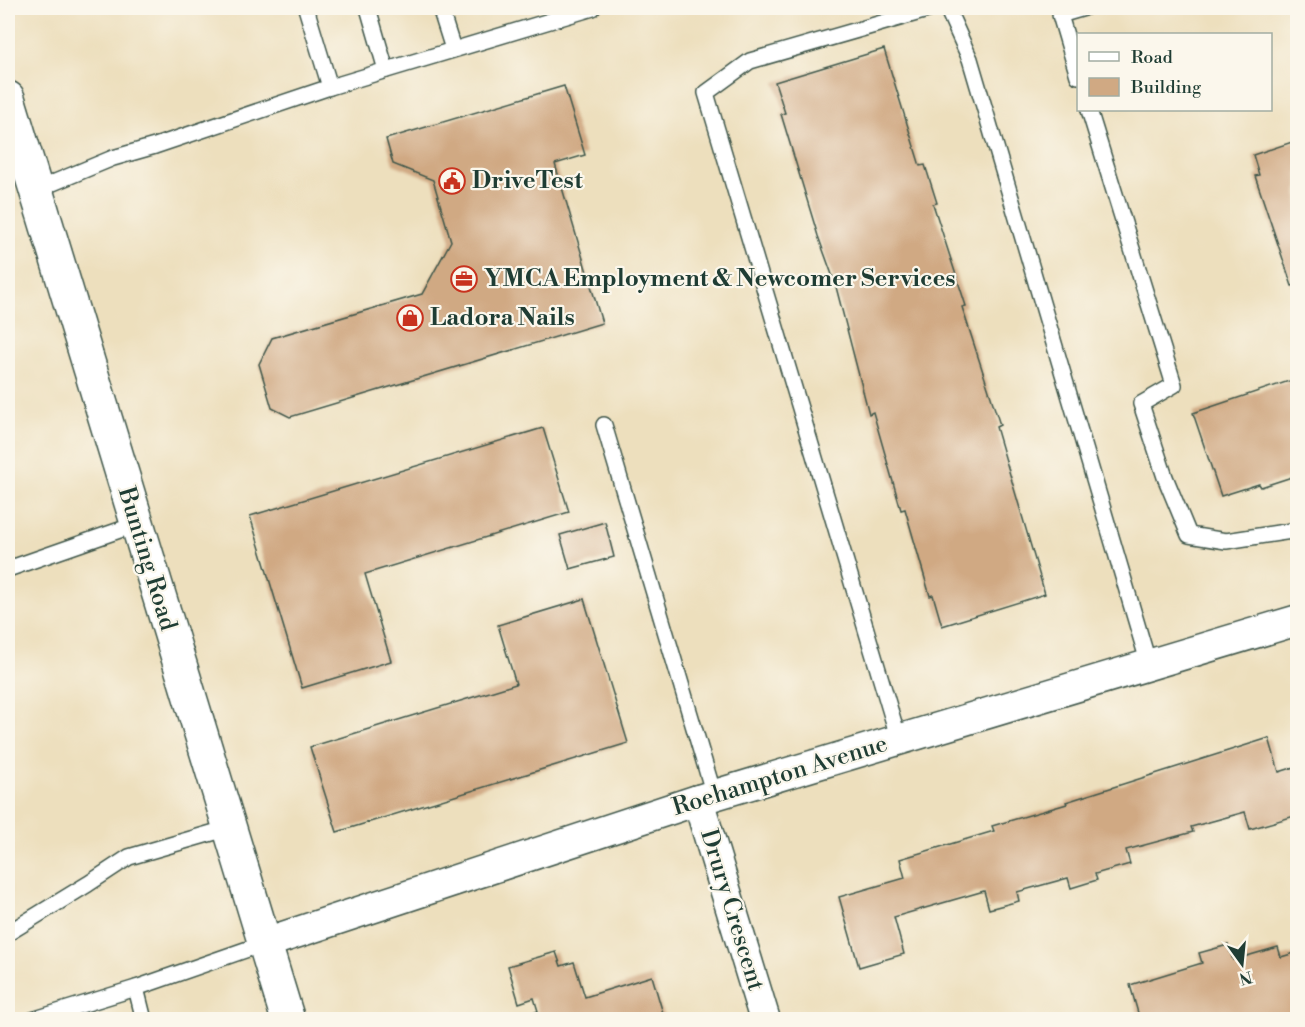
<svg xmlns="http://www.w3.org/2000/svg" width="1305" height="1027" font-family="'Libre Bodoni',serif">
<rect width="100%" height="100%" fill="#fbf7ec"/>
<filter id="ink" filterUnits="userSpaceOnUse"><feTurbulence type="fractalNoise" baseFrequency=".0167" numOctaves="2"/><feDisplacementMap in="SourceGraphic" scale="12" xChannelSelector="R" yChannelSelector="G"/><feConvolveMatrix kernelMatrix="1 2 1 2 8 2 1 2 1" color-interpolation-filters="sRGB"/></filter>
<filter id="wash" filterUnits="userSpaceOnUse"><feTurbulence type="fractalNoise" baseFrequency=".008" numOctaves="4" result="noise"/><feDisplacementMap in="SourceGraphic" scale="24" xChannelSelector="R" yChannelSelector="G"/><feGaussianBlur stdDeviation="1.35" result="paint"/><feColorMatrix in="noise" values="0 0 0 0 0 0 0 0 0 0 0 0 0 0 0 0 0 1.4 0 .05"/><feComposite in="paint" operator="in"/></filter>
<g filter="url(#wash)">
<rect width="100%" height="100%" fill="#eddfbd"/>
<g id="blocks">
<!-- building -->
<g fill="#d0a983">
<path d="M 884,49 L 920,166 L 925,165 L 937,203 L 933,204 L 966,306 L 962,307 L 1000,425 L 996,427 L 1045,594 L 942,626 L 933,595 L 930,596 L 905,509 L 901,510 L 873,412 L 869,414 L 835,283 L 818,236 L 781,114 L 785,113 L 775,82 Z"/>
<path d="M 564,86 L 585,155 L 555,164 L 602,323 L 290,417 L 272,408 L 259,364 L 272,338 L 422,294 L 451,241 L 433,180 L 393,164 L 386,139 Z"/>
<path d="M 1298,140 L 1298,285 L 1292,286 L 1255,176 L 1259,175 L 1253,155 Z"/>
<path d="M 1298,378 L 1298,475 L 1261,487 L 1259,484 L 1221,496 L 1193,413 Z"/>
<path d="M 543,428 L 569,512 L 365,574 L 391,661 L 302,688 L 250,516 Z"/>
<path d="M 605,522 L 614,557 L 570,569 L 560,535 Z"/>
<path d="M 584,599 L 628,743 L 337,832 L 310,747 L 516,684 L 498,625 Z"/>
<path d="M 1269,738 L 1279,772 L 1298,766 L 1298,815 L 1250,829 L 1245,812 L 1191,827 L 1193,832 L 1126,850 L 1130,864 L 1095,874 L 1097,880 L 1071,888 L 1068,878 L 1017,892 L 1019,901 L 989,909 L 984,891 L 894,917 L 904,954 L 859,967 L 839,897 L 905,878 L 900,859 L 994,831 L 992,826 L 1067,804 L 1066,802 Z"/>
<path d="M 1228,945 L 1233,960 L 1278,947 L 1281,957 L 1298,952 L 1298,1015 L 1282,1020 L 1140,1020 L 1130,985 L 1202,963 L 1199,953 Z"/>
<path d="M 556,952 L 561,966 L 574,962 L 585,997 L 652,976 L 665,1020 L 534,1020 L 533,1013 L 538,1011 L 534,998 L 519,1003 L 508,966 Z"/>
</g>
</g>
</g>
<g filter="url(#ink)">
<use href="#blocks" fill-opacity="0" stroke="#3e5549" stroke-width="1.5"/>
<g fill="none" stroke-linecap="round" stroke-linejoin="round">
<!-- service casing -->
<g stroke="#3e5549" stroke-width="18">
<g id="service">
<path d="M 368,8 L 386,70"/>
<path d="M 440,8 L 453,49"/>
<path d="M 947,8 L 970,59 L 1149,665"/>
<path d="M 1078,76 L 1060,15 L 1084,8"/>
<path d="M 330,87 L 593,8"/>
<path d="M 1089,110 L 1174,385 L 1141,404 L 1165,477 L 1189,535 L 1226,541 L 1298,530"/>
<path d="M 36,190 L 113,158 L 155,146 L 330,87 L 306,8"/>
<path d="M 604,425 L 714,795"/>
<path d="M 8,569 L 137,524"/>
<path d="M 899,740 L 706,93 L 750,61 L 934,8"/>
<path d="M 8,933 L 88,884 L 129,857 L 229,828"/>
<path d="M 136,988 L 265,943"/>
<path d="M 32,1020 L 136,988 L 144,1020"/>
</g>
</g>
<!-- minor casing -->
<g stroke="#3e5549" stroke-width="33">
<g id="minor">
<path d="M 698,800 L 765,1020"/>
<path d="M 265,943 L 698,800 L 1298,620"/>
</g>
</g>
<!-- secondary casing -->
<g stroke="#3e5549" stroke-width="36">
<path id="secondary" d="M 8,98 L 288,1020"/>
</g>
<!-- service -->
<use href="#service" stroke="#fff" stroke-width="15"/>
<!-- minor -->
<use href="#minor" stroke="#fff" stroke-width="30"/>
<!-- secondary -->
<use href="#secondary" stroke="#fff" stroke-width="33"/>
</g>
</g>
<!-- icons -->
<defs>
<g id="civic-ring" transform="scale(1.35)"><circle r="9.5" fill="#fbf7ec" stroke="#c8321e" stroke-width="1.5"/><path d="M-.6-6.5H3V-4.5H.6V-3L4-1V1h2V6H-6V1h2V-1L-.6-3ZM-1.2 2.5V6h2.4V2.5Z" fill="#c8321e"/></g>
<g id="office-ring" transform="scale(1.35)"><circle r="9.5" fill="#fbf7ec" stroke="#c8321e" stroke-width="1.5"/><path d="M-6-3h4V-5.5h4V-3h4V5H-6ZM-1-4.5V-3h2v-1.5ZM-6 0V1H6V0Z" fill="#c8321e"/></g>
<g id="shop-ring" transform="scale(1.35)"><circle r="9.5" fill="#fbf7ec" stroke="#c8321e" stroke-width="1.5"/><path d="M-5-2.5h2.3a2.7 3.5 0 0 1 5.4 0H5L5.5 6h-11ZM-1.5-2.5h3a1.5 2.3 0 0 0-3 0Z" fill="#c8321e"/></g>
</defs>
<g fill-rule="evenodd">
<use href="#civic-ring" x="452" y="181"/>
<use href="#office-ring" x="464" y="279"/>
<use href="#shop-ring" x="410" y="318"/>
</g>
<g text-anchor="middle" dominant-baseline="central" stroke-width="4.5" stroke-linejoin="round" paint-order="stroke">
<!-- poi labels -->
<g font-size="24" font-weight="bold" fill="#1f3d34" stroke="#fbf7ec" text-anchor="start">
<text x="472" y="181">DriveTest</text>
<text x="484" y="279">YMCA Employment &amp; Newcomer Services</text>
<text x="430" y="318">Ladora Nails</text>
</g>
<!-- street labels -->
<g font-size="24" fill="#1f3d34" stroke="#fbf7ec">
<text transform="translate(147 559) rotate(73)">Bunting Road</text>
<text transform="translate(780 776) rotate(-17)">Roehampton Avenue</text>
<text transform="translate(732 910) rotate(73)">Drury Crescent</text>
</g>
</g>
<!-- margin -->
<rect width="1305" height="1027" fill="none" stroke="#fbf7ec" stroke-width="30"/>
<!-- legend -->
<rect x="1077" y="33" width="195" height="78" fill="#fbf7ec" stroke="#a3ada2" stroke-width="1.5"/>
<rect x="1089" y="52" width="30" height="9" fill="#ffffff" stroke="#a3ada2" stroke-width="1.5"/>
<text x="1131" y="63" font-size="18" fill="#1f3d34">Road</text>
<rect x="1089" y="78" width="30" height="18" fill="#d0a983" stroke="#a3ada2" stroke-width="1.5"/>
<text x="1131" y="93" font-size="18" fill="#1f3d34">Building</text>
<!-- north arrow -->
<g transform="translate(1242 964) rotate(165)" stroke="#fbf7ec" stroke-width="4.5" paint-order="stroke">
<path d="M0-4.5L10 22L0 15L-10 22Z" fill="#1f3d34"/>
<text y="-9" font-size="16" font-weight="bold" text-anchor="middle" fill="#1f3d34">N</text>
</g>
</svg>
